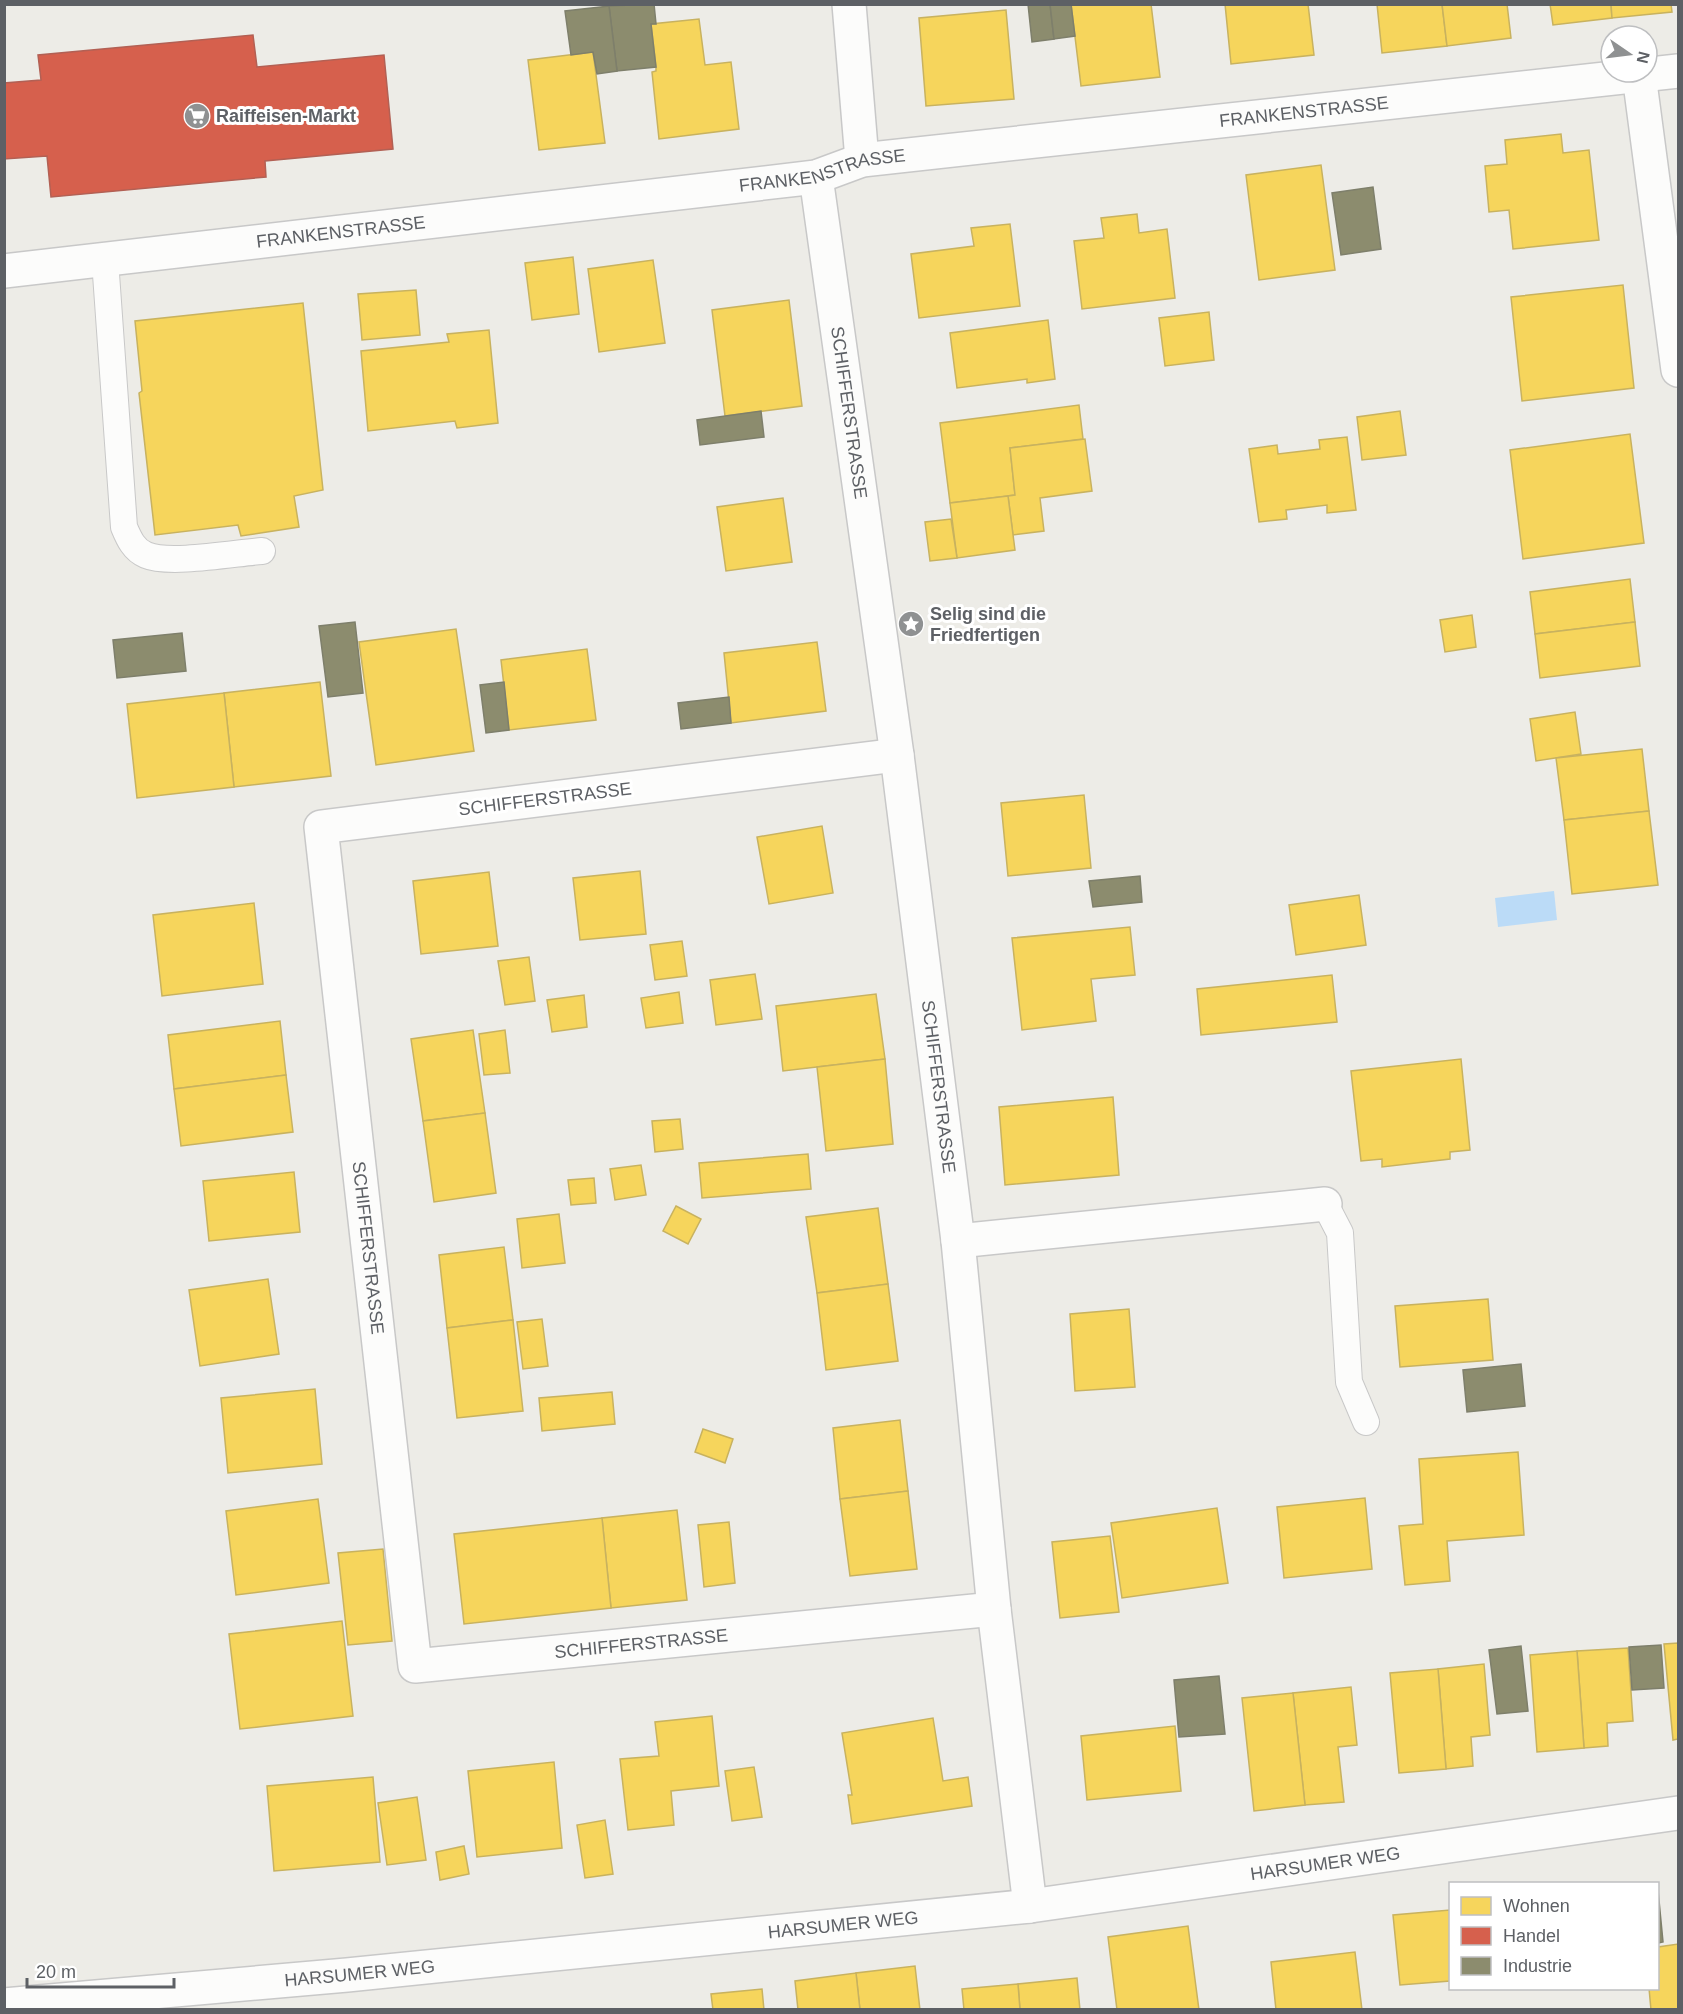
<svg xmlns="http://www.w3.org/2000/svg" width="1683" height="2014" font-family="Helvetica,sans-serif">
<rect width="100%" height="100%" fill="#edece7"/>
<!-- water -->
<path fill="#bbdbf7" d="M 1554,891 L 1557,920 L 1498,927 L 1495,898 Z"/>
<!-- homes -->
<g fill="#f6d55c" stroke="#c8b25f" stroke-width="1.5">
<path d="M 1071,4 L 1151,4 L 1160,77 L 1081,86 Z"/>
<path d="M 1225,4 L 1308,4 L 1314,55 L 1231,64 Z"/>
<path d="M 1377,4 L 1442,4 L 1447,46 L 1382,53 Z"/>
<path d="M 1442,4 L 1507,4 L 1511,38 L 1447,46 Z"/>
<path d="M 1550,4 L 1611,4 L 1612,18 L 1553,25 Z"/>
<path d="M 1611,4 L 1671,4 L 1672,12 L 1612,18 Z"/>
<path d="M 1006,10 L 1014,99 L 926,106 L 919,18 Z"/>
<path d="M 699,19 L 705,65 L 731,62 L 739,129 L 659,139 L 652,72 L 656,71 L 656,67 L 651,24 Z"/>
<path d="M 593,52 L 605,143 L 539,150 L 528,60 Z"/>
<path d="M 1561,134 L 1563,153 L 1589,150 L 1599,240 L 1513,249 L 1509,210 L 1489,212 L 1485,166 L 1507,164 L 1505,140 Z"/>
<path d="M 1321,165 L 1335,270 L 1259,280 L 1246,175 Z"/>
<path d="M 1137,214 L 1139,233 L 1167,229 L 1175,298 L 1082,309 L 1074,241 L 1104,238 L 1101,218 Z"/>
<path d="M 1010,224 L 1020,306 L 919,318 L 911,254 L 974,246 L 971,228 Z"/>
<path d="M 573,257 L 579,314 L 532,320 L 525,263 Z"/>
<path d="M 653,260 L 665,343 L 599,352 L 588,269 Z"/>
<path d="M 1623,285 L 1634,388 L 1522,401 L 1511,297 Z"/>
<path d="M 416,290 L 420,335 L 362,340 L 358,294 Z"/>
<path d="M 789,300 L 802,406 L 725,416 L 712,310 Z"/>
<path d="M 303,303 L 323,490 L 294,496 L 299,527 L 241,536 L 238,525 L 155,535 L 139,393 L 142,391 L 135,321 Z"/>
<path d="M 1209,312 L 1214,360 L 1165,366 L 1159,318 Z"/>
<path d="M 1048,320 L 1055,379 L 1027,383 L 1027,379 L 957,388 L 950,333 Z"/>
<path d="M 489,330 L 498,423 L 457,428 L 455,421 L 368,431 L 361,351 L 449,342 L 447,334 Z"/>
<path d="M 1079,405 L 1083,439 L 1010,448 L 1015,495 L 950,503 L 940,423 Z"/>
<path d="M 1400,411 L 1406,455 L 1362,460 L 1357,417 Z"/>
<path d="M 1630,434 L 1644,543 L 1523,559 L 1510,450 Z"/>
<path d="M 1347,437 L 1356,510 L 1327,513 L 1327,505 L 1286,510 L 1287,519 L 1259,522 L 1249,449 L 1277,445 L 1278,454 L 1320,449 L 1319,440 Z"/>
<path d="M 1085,439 L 1092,491 L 1040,498 L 1044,531 L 1013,535 L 1008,496 L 1015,495 L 1010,448 Z"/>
<path d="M 1008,496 L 1015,550 L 957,558 L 950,503 Z"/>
<path d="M 783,498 L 792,562 L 726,571 L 717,507 Z"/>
<path d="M 951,519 L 957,558 L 930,561 L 925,522 Z"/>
<path d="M 1630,579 L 1635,622 L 1535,634 L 1530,592 Z"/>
<path d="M 1472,615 L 1476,647 L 1445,652 L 1440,620 Z"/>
<path d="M 1635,622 L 1640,666 L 1540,678 L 1535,634 Z"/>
<path d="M 456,629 L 474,751 L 376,765 L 359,642 Z"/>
<path d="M 817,642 L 826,711 L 731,723 L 724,653 Z"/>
<path d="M 587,649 L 596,720 L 509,730 L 501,660 Z"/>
<path d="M 320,682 L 331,776 L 234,787 L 224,693 Z"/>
<path d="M 224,693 L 234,787 L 137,798 L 127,704 Z"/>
<path d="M 1575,712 L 1581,754 L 1536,761 L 1530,719 Z"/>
<path d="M 1642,749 L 1649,811 L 1564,820 L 1556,758 Z"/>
<path d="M 1084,795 L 1091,868 L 1008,876 L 1001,803 Z"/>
<path d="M 1649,811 L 1658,885 L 1572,894 L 1564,820 Z"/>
<path d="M 822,826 L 833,893 L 769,904 L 757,837 Z"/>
<path d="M 640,871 L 646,934 L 580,940 L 573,878 Z"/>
<path d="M 489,872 L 498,946 L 421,954 L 413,881 Z"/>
<path d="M 1359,895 L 1366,945 L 1296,955 L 1289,905 Z"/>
<path d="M 254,903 L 263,984 L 162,996 L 153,915 Z"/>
<path d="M 1130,927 L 1135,975 L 1091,979 L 1096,1021 L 1022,1030 L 1012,938 Z"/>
<path d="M 682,941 L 687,976 L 655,980 L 650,945 Z"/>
<path d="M 529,957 L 535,1001 L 505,1005 L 498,961 Z"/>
<path d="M 755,974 L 762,1019 L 716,1025 L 710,980 Z"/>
<path d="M 1332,975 L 1337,1022 L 1201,1035 L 1197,989 Z"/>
<path d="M 679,992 L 683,1023 L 646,1028 L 641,998 Z"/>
<path d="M 876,994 L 885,1059 L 783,1071 L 776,1006 Z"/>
<path d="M 584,995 L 587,1027 L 552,1032 L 547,1000 Z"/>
<path d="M 280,1021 L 286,1075 L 174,1089 L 168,1035 Z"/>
<path d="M 473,1030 L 485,1113 L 423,1121 L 411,1039 Z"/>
<path d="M 505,1030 L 510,1073 L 484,1075 L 479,1034 Z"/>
<path d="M 885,1059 L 893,1144 L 826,1151 L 817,1067 Z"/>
<path d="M 1461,1059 L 1470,1150 L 1450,1152 L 1450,1159 L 1382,1167 L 1382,1159 L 1361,1161 L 1351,1071 Z"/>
<path d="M 286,1075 L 293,1132 L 181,1146 L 174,1089 Z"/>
<path d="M 1113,1097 L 1119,1175 L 1005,1185 L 999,1107 Z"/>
<path d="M 485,1113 L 496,1193 L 434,1202 L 423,1121 Z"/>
<path d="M 680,1119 L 683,1149 L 655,1152 L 652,1121 Z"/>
<path d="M 808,1154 L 811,1189 L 702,1198 L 699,1163 Z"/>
<path d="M 641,1165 L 646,1195 L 615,1200 L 610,1169 Z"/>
<path d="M 294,1172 L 300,1232 L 209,1241 L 203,1181 Z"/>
<path d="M 594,1178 L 596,1203 L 571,1205 L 568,1180 Z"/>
<path d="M 676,1206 L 701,1219 L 688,1244 L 663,1231 Z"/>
<path d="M 878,1208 L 888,1284 L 817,1293 L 806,1217 Z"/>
<path d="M 559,1214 L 565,1263 L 522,1268 L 517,1219 Z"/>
<path d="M 504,1247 L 513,1320 L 447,1328 L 439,1255 Z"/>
<path d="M 268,1279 L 279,1354 L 200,1366 L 189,1290 Z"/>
<path d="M 888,1284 L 898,1361 L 826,1370 L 817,1293 Z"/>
<path d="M 1488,1299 L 1493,1360 L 1400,1367 L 1395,1306 Z"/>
<path d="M 1129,1309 L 1135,1387 L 1075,1391 L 1070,1314 Z"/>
<path d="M 542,1319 L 548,1366 L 523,1369 L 517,1322 Z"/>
<path d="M 513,1320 L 523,1411 L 457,1418 L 447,1328 Z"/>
<path d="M 315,1389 L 322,1464 L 228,1473 L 221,1398 Z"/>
<path d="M 612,1392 L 615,1424 L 542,1431 L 539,1398 Z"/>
<path d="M 900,1420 L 908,1491 L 840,1499 L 833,1428 Z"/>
<path d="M 703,1429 L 733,1439 L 725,1463 L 695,1452 Z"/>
<path d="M 1518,1452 L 1524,1535 L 1447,1541 L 1450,1581 L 1405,1585 L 1399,1526 L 1423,1524 L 1419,1459 Z"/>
<path d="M 908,1491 L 917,1569 L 850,1576 L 840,1499 Z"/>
<path d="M 1365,1498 L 1372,1569 L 1284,1578 L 1277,1507 Z"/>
<path d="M 318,1499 L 329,1583 L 236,1595 L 226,1511 Z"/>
<path d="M 1217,1508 L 1228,1583 L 1122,1598 L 1111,1523 Z"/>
<path d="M 677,1510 L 687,1600 L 611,1608 L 602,1518 Z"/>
<path d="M 602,1518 L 611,1608 L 464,1624 L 454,1534 Z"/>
<path d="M 729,1522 L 735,1583 L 704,1587 L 698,1525 Z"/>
<path d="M 1110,1536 L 1119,1612 L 1060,1618 L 1052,1542 Z"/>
<path d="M 383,1549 L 392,1641 L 348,1645 L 338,1553 Z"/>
<path d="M 342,1621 L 353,1716 L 240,1729 L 229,1634 Z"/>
<path d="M 1678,1643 L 1678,1739 L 1673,1740 L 1664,1644 Z"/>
<path d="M 1628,1648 L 1633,1721 L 1607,1723 L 1608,1746 L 1584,1748 L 1577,1651 Z"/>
<path d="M 1577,1651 L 1584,1748 L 1537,1752 L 1530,1655 Z"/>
<path d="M 1484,1664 L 1490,1735 L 1471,1737 L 1473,1766 L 1446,1769 L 1438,1669 Z"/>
<path d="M 1438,1669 L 1446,1769 L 1399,1773 L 1390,1673 Z"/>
<path d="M 1351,1687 L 1357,1745 L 1338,1747 L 1344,1802 L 1305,1805 L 1293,1693 Z"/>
<path d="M 1293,1693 L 1305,1805 L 1254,1811 L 1242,1698 Z"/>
<path d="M 712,1716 L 719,1786 L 671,1791 L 674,1825 L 628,1830 L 620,1759 L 659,1756 L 655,1722 Z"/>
<path d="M 933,1718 L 943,1781 L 968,1777 L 972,1806 L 852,1824 L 848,1795 L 852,1795 L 842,1733 Z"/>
<path d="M 1175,1726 L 1181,1791 L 1087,1800 L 1081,1736 Z"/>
<path d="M 554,1762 L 562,1848 L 477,1857 L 468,1771 Z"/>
<path d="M 754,1767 L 762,1817 L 732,1821 L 725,1771 Z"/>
<path d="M 373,1777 L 380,1862 L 274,1871 L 267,1786 Z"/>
<path d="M 417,1797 L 426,1860 L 387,1865 L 378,1803 Z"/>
<path d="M 605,1820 L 613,1874 L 585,1878 L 577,1825 Z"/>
<path d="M 464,1846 L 469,1874 L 440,1880 L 436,1852 Z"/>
<path d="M 1450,1910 L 1450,1981 L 1400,1985 L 1393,1915 Z"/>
<path d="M 1188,1926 L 1199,2010 L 1117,2010 L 1108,1937 Z"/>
<path d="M 1678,1944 L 1678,2010 L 1651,2010 L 1649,1988 L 1658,1988 L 1658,1947 Z"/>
<path d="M 1355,1952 L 1362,2010 L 1276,2010 L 1271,1962 Z"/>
<path d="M 915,1966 L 920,2010 L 860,2010 L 856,1973 Z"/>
<path d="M 856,1973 L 860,2010 L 798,2010 L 795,1981 Z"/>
<path d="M 1077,1978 L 1080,2010 L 1020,2010 L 1018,1984 Z"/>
<path d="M 1018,1984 L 1020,2010 L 964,2010 L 962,1989 Z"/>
<path d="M 762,1989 L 764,2010 L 713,2010 L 711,1994 Z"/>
</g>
<!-- shops -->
<path fill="#d6604d" stroke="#b26054" stroke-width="1.5" d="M 253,35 L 257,67 L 384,55 L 393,149 L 265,161 L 266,177 L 51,197 L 47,156 L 4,159 L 4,83 L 41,80 L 38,55 Z"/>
<!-- industry -->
<g fill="#8c8c6e" stroke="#7e7f6b" stroke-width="1.5">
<path d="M 654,4 L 656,24 L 651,24 L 656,67 L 617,71 L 609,6 Z"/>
<path d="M 1028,4 L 1050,4 L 1054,39 L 1032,42 Z"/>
<path d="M 1050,4 L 1071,4 L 1075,36 L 1054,39 Z"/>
<path d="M 609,6 L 617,71 L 597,74 L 593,52 L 571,55 L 565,11 Z"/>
<path d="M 1373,187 L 1381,249 L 1341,255 L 1332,193 Z"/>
<path d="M 761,411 L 764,437 L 700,445 L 697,420 Z"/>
<path d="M 355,622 L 363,693 L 328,697 L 319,626 Z"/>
<path d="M 182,633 L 186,671 L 117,678 L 113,640 Z"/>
<path d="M 504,682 L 509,730 L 486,733 L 480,685 Z"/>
<path d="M 729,697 L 731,723 L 681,729 L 678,703 Z"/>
<path d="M 1140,876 L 1142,902 L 1093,907 L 1089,881 Z"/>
<path d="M 1521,1364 L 1525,1406 L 1467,1412 L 1463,1370 Z"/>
<path d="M 1661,1645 L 1664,1688 L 1632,1690 L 1629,1647 Z"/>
<path d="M 1521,1646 L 1528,1711 L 1497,1714 L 1489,1650 Z"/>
<path d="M 1219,1676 L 1225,1734 L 1179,1737 L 1174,1680 Z"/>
<path d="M 1658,1890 L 1663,1942 L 1658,1943 Z"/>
</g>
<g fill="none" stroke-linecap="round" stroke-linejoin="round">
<!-- lane casing -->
<g stroke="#c8c8c8" stroke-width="28">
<g id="lane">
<path d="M 105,260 L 124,527 C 129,539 134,550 146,555 C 169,565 235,553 262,551"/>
<path d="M 1325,1204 L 1340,1233 L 1349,1382 L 1366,1422"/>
</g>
</g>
<!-- street casing -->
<g stroke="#c8c8c8" stroke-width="36">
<g id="street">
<path d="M 849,4 L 862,160"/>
<path d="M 1639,75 L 1678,370"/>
<path id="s1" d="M 816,177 L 897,755 L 958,1241 L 994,1609 L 1030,1906"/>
<path id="s2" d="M 4,271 L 816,177 L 862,160 L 1678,71"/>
<path id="s3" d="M 897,755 L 321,827 L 415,1666 L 994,1609"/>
<path d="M 958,1241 L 1325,1204"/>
<path id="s4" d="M 4,2005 L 347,1975 L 1030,1906 L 1678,1813"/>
</g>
</g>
<!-- lane -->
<use href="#lane" stroke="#fcfcfb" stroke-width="26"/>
<!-- street -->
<use href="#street" stroke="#fcfcfb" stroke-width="33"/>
</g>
<!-- icons -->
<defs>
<g id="supermarket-disc" transform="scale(1.35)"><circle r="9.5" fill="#8f9192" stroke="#fff"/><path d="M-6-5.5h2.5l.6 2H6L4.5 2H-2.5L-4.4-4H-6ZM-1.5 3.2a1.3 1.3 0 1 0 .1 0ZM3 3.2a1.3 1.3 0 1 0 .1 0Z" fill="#fff"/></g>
<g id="sight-disc" transform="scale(1.35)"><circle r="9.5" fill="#8f9192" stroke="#fff"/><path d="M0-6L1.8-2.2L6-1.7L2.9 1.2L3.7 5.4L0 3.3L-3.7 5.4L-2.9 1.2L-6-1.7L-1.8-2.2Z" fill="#fff"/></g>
</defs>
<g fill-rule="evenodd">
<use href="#supermarket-disc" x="197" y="116"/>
<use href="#sight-disc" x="911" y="624"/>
</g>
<g text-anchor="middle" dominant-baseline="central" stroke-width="6" stroke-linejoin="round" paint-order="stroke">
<!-- street labels -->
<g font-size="18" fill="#5d6065" stroke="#fff">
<text stroke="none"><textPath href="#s2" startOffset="1311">FRANKENSTRASSE</textPath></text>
<text stroke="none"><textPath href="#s2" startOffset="825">FRANKENSTRASSE</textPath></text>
<text stroke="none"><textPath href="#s2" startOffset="339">FRANKENSTRASSE</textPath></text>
<text stroke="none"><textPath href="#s1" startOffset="238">SCHIFFERSTRASSE</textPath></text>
<text transform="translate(545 799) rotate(-7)">SCHIFFERSTRASSE</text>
<text stroke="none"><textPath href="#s1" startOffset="918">SCHIFFERSTRASSE</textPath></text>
<text stroke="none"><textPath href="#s3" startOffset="1004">SCHIFFERSTRASSE</textPath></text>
<text stroke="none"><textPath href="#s3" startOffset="1652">SCHIFFERSTRASSE</textPath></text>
<text stroke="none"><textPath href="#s4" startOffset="1329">HARSUMER WEG</textPath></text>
<text stroke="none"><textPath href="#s4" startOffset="843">HARSUMER WEG</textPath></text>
<text stroke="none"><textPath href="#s4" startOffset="357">HARSUMER WEG</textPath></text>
</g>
<!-- poi labels -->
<g font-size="18" font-weight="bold" fill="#5d6065" stroke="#fff" text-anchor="start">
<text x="216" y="116">Raiffeisen-Markt</text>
<text x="930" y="614">Selig sind die<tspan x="930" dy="21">Friedfertigen</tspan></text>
</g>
</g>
<!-- border -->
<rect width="1683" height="2014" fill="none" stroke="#5d6065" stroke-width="12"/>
<!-- legend -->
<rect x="1449" y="1882" width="210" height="108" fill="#ffffff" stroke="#bebfc1" stroke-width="1.5"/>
<rect x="1461" y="1897" width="30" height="18" fill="#f6d55c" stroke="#bebfc1" stroke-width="1.5"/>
<text x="1503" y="1912" font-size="18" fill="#5d6065">Wohnen</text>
<rect x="1461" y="1927" width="30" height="18" fill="#d6604d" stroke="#bebfc1" stroke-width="1.5"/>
<text x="1503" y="1942" font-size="18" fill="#5d6065">Handel</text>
<rect x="1461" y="1957" width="30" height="18" fill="#8c8c6e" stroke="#bebfc1" stroke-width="1.5"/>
<text x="1503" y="1972" font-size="18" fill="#5d6065">Industrie</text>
<!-- north arrow -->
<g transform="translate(1629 54) rotate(104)"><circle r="28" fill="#ffffff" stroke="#bebfc1" stroke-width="1.5"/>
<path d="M0-4.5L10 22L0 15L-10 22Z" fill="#8f9192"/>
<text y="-9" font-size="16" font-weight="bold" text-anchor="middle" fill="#5d6065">N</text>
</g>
<!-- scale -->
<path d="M27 1978v9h147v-9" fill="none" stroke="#5d6065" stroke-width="3"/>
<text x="36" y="1978" font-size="18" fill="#5d6065" stroke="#ffffff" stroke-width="4.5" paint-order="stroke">20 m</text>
</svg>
